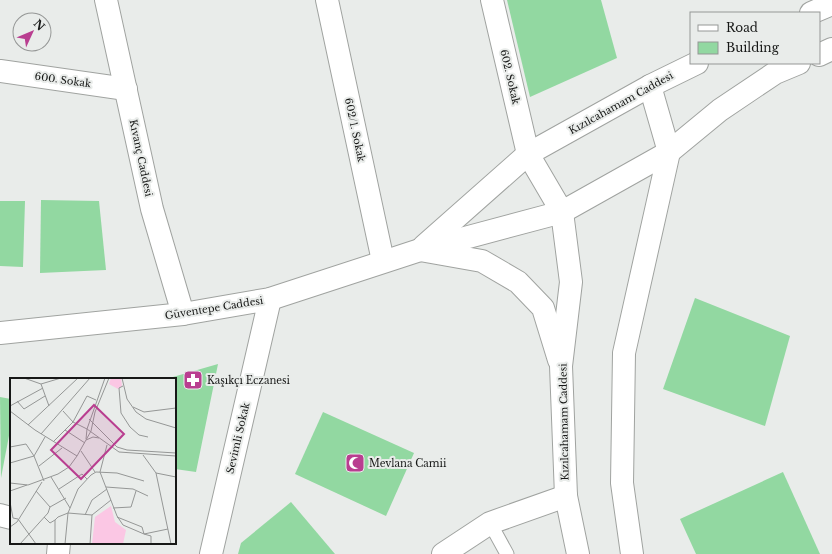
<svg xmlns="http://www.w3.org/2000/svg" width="832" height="554" font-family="'Libre Baskerville',serif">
<rect width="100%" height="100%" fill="#e9ecea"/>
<!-- building -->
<g fill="#92d8a1">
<path d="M 507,0 L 601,0 L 617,58 L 530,97 Z"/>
<path d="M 41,200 L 99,201 L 106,270 L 40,273 Z"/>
<path d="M 0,201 L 25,201 L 23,267 L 0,266 Z"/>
<path d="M 695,298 L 790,336 L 765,426 L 663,389 Z"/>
<path d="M 218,364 L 196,472 L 175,469 L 175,379 L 166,379 Z"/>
<path d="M 0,397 L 11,399 L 11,425 L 1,478 Z"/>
<path d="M 323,412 L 414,453 L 386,516 L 295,474 Z"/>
<path d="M 783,472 L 820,554 L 696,554 L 680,519 Z"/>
<path d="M 291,502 L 335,554 L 238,554 L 241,543 Z"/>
</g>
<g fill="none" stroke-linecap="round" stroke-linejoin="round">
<!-- service casing -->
<g stroke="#a0a3a0" stroke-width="15">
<path id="service" d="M 490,523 L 507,554"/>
</g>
<!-- minor casing -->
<g stroke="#a0a3a0" stroke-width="24">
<g id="minor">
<path d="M 106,0 L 152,209 L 183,314"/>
<path d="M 327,0 L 383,261"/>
<path d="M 492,0 L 528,154"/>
<path d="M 0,71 L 126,89"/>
<path d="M 0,515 L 11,518"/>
<path d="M 58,554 L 59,543"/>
<path d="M 211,554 L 270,299"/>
<path d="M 443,554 L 490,523 L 566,496"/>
</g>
</g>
<!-- tertiary casing -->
<g stroke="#a0a3a0" stroke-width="24">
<g id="tertiary">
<path d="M 424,246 L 528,154"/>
<path d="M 0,333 L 183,314 L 270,299 L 420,250 L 562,212"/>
</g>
</g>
<!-- secondary casing -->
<g stroke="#a0a3a0" stroke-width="24">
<g id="secondary">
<path d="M 811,13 L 832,4"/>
<path d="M 819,55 L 832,49"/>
<path d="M 562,212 L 669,152 L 720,110 L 775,73 L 799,63"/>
<path d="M 420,250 L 482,261 L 518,282 L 543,308 L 559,360"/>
<path d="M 578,554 L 566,496 L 561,366 L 571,282 L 562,212 L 528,154 L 650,86 L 697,63"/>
<path d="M 632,554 L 622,483 L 624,353 L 669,152 L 650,86"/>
</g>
</g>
<!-- service -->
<use href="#service" stroke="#fff" stroke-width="13"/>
<!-- minor -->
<use href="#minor" stroke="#fff" stroke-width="22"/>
<!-- tertiary -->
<use href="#tertiary" stroke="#fff" stroke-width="22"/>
<!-- secondary -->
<use href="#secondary" stroke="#fff" stroke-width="22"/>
</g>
<!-- icons -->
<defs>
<g id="pharmacy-square" transform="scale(1)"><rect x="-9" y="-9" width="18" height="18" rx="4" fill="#b93e90" stroke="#e9ecea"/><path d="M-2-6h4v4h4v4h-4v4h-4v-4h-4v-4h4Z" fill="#fff"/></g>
<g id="mosque-square" transform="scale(1)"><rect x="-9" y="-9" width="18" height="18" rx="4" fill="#b93e90" stroke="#e9ecea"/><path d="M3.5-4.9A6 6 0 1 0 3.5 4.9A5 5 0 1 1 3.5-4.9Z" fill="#fff"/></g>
</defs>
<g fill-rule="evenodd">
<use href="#pharmacy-square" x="193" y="380"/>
<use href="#mosque-square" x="355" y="463"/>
</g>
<g text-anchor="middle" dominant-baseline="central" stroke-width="4" stroke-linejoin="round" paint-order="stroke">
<!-- street labels -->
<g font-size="10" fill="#171817" stroke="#e9ecea">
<text transform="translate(510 77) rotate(77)">602. Sokak</text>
<text transform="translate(63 80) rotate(8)">600. Sokak</text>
<text transform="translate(621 103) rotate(-29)">Kızılcahamam Caddesi</text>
<text transform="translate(355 130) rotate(78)">602/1. Sokak</text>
<text transform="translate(141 158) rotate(78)">Kıvanç Caddesi</text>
<text transform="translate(214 308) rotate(-9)">Güventepe Caddesi</text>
<text transform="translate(564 422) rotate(-91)">Kızılcahamam Caddesi</text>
<text transform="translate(238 438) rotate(-77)">Sevimli Sokak</text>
</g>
<!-- poi labels -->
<g font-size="10" fill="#171817" stroke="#e9ecea" text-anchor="start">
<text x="207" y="380">Kaşıkçı Eczanesi</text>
<text x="369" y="463">Mevlana Camii</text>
</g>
</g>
<!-- overview -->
<g transform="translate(10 378)">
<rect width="166" height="166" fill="#e9ecea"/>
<path d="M 101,0 L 111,0 L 112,8 L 108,11 L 99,6 ZM 101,128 L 105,144 L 116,152 L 113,166 L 82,166 L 85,139 Z" fill="#fbc7e4"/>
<path fill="none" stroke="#959796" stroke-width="1" d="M 14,0 L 31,6 L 51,0M 95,0 L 77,51 L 109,74 L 166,78M 112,0 L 117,21 L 126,34 L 136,41 L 166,50M 31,6 L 39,28M 113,8 L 109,10 L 111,35 L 120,49 L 129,57 L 138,59M 7,23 L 14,31 L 35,18M 0,28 L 33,10M 123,29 L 134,34 L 166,30M 0,33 L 25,52 L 67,78M 53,33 L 63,44 L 77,51 L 76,61M 79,41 L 107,69 L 117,72 L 166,75M 18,47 L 68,0M 55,52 L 75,65M 81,53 L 85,34 L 99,0M 31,56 L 80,0M 76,62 L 83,59 L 89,60M 43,64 L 63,44 L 77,18 L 86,22M 97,67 L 90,94 L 107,138 L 113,147 L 134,156 L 158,151M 0,69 L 16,66 L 24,78 L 34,103M 71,73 L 85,94M 133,77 L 146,95 L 161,166M 0,85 L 24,78 L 35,59M 29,88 L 52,70M 146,95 L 166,99M 41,99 L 60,130M 0,105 L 18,107 L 48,96 L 59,89 L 67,78 L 81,53M 96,109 L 123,111 L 138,118M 49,111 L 72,96 L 77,101M 0,113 L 17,107M 26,113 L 40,129M 0,124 L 3,140 L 8,141 L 26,166M 103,130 L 121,129 L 126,113M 75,137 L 82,122 L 97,111M 34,139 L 40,145 L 45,142M 107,139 L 132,149 L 134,156 L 141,158 L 141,166M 0,149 L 7,144 L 32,104M 10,166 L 38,135 L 40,129 L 56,120M 45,166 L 45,142 L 48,139 L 58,135 L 82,137M 55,166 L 58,135 L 68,111 L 81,97 L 86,94 L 107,95 L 134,103M 80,166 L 82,137 L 101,122"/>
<path fill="#b93e90" fill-opacity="0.15" stroke="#b93e90" stroke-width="2" d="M 84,27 L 114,56 L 71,101 L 41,72 Z"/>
<rect width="166" height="166" fill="none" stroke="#171817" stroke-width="2"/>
</g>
<!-- legend -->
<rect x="690" y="12" width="130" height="52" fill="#e9ecea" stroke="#959796"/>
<rect x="698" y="25" width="20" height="6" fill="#ffffff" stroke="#959796"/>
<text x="726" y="32" font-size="12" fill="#171817">Road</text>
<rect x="698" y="42" width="20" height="12" fill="#92d8a1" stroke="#959796"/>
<text x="726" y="52" font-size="12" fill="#171817">Building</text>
<!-- north arrow -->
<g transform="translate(32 32) rotate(46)"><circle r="19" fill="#e9ecea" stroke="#959796"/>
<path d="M0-3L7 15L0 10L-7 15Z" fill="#b93e90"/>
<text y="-6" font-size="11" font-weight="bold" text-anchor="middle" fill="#171817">N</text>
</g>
</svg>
